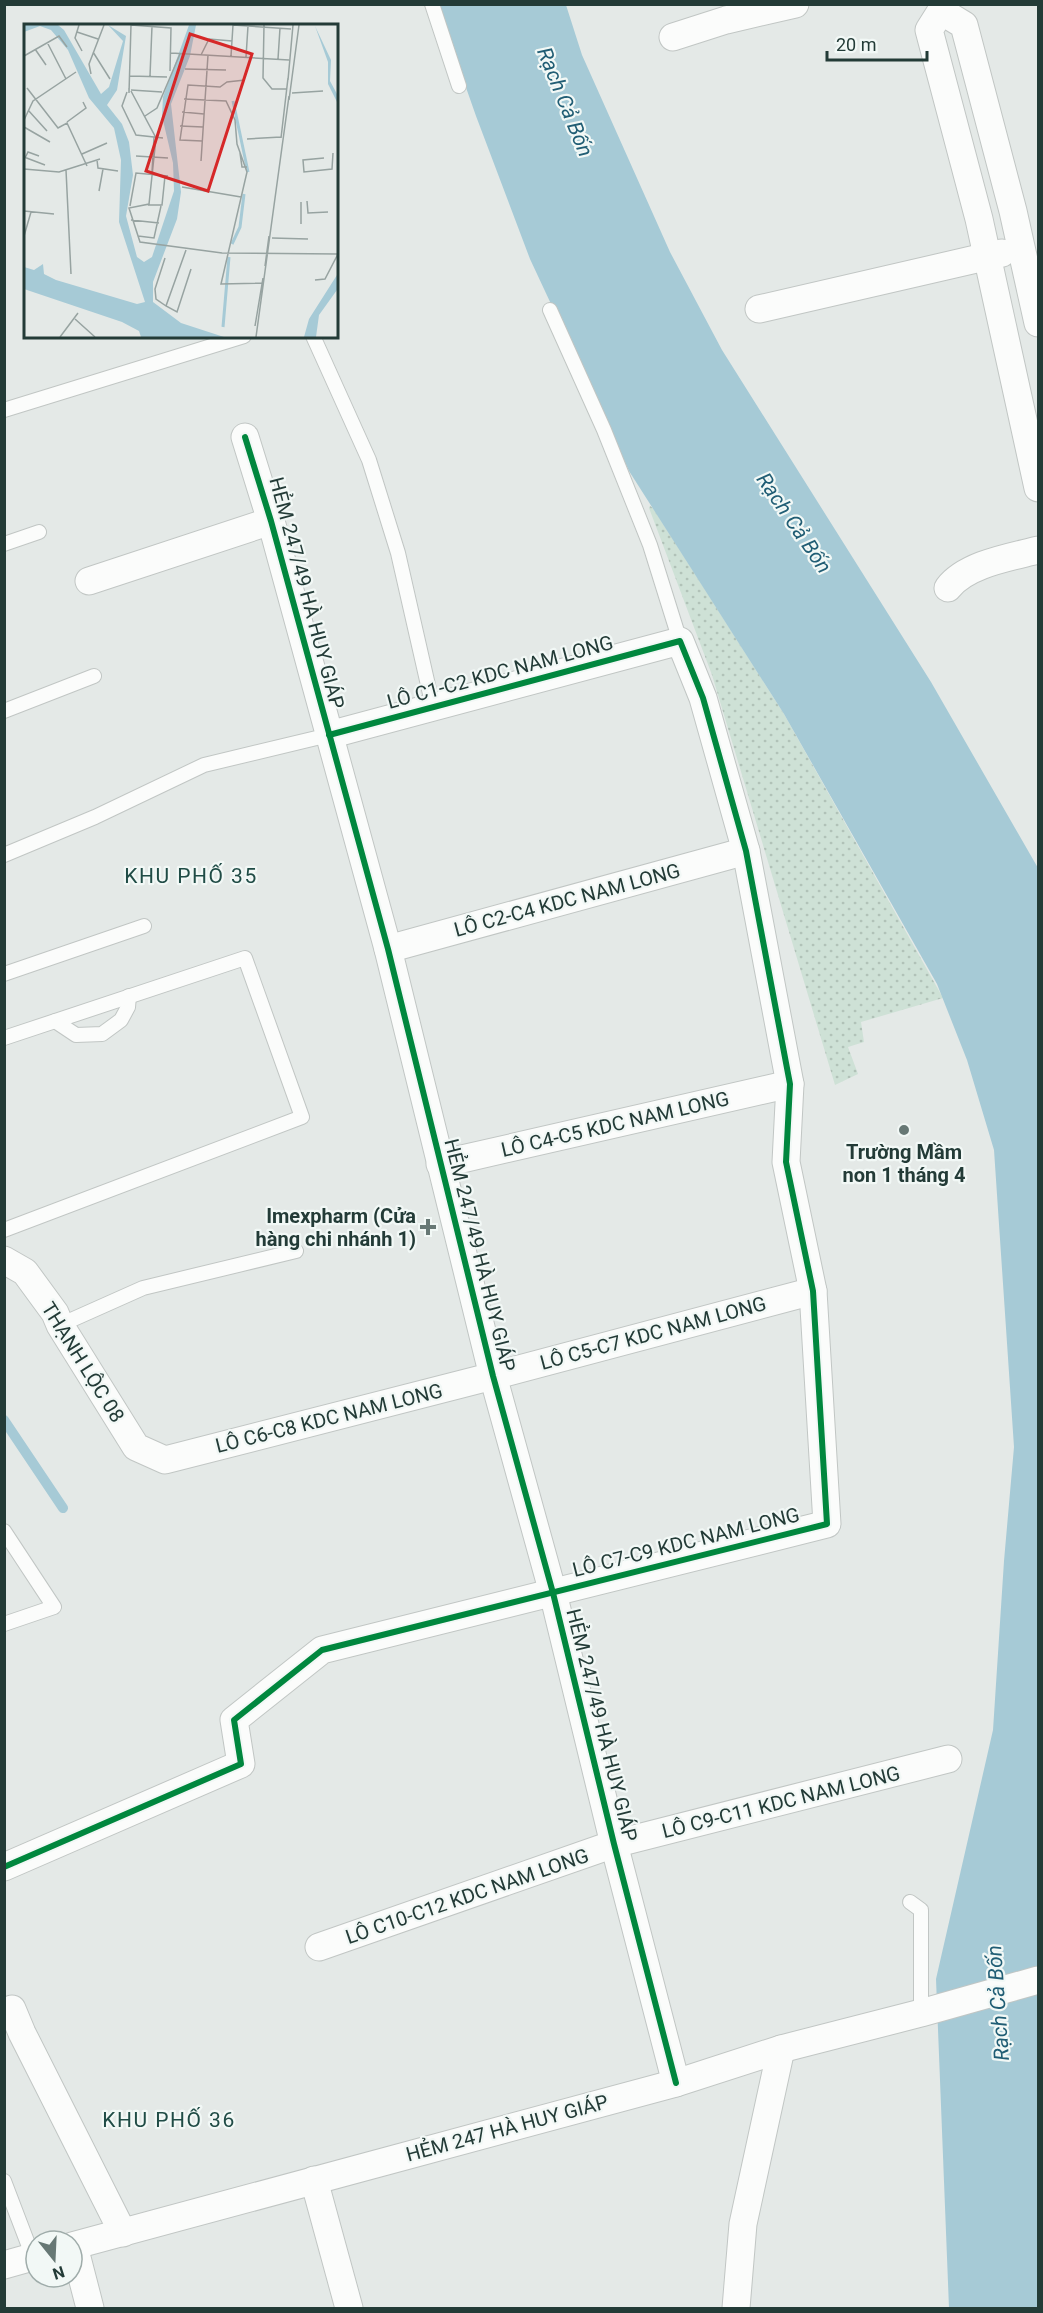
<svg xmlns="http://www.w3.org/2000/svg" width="1043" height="2313" font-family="Roboto,sans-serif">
<defs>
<pattern id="green-dots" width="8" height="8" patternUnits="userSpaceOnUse" patternTransform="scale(1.5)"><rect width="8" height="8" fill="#cee1d6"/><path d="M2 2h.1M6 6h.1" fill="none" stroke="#b1c2b8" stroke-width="1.8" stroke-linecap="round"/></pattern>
</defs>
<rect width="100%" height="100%" fill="#e4e9e7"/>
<!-- green -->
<path fill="url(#green-dots)" d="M 650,506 L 653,508 L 784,714 L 943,998 L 861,1022 L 864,1042 L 848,1047 L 858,1074 L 835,1085 L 712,675 L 649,508 Z"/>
<!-- water -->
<path fill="#a6cad6" d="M 437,5 L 566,5 L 582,55 L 670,252 L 722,350 L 931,682 L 1038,868 L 1038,2308 L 949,2308 L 936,1979 L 993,1730 L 1004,1561 L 1014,1447 L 994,1150 L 967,1060 L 937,984 L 784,714 L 629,471 L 530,259 L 476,116 Z"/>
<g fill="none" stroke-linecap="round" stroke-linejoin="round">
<!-- stream -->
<path stroke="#a6cad6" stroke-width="10" d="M 4,1420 L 63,1508"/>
<!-- lane casing -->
<g stroke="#c1c6c4" stroke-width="16">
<g id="lane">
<path d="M 432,4 L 459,86"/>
<path d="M 550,310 L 604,430 L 650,545 L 680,641"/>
<path d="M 313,336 L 369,460 L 398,553 L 433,707"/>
<path d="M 4,410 L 244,336"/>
<path d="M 4,544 L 39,532"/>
<path d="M 4,711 L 94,676"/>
<path d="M 4,855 L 95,817 L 204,765 L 329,735"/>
<path d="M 4,974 L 144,926"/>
<path d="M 55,1021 L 76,1035 L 102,1034 L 121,1020 L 128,1007 L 129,996"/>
<path d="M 4,1038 L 245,958 L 302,1117 L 4,1230"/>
<path d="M 60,1325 L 143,1288 L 296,1251"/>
<path d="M 4,1531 L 54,1607 L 4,1624"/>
<path d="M 910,1902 L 921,1910 L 921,2013"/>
<path d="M 4,2181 L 33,2257"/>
</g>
</g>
<!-- street casing -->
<g stroke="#c1c6c4" stroke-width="29">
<g id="street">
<path d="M 941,11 L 929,30 L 979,219 L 1038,488"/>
<path d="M 941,11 L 964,25 L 1013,211 L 1038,323"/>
<path d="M 673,37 L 726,20 L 795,4"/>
<path d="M 759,309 L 1002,253"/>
<path d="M 245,437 L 271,521 L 388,949 L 493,1376 L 553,1593 L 614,1844 L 676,2083"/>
<path d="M 89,581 L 271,521"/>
<path d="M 948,588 C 966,564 1011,557 1038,550"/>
<path d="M 388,949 L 746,851"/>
<path d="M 440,1164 L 790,1084"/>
<path d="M 4,1260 L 25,1272 L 55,1313 L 60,1325 L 136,1447 L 165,1460 L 493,1376 L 813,1291"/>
<path d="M 4,1867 L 241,1764 L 234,1720 L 322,1650 L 827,1524 L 813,1291 L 786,1162 L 790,1084 L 746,851 L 703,698 L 680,641 L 329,735"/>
<path d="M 319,1947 L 614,1844 L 948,1759"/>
<path d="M 12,2009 L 22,2033 L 123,2233"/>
<path d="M 314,2180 L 349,2308"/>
<path d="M 72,2246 L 676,2083 L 781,2049 L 921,2013 L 1038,1980"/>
<path d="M 74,2246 L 90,2308"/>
<path d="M 4,2265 L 36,2256"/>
<path d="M 736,2308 L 743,2224 L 781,2049"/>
</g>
</g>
<!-- lane -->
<use href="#lane" stroke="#fbfcfb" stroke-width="14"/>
<!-- street -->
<use href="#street" stroke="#fbfcfb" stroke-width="27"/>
<!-- cycleway casing -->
<g stroke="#f2f8f6" stroke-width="10">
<g id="cycleway">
<path d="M 245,437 L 271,521 L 388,949 L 493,1376 L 553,1593 L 614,1844 L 676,2083"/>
<path d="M 4,1867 L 241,1764 L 234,1720 L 322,1650 L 827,1524 L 813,1291 L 786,1162 L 790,1084 L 746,851 L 703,698 L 680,641 L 329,735"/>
</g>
</g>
<!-- cycleway -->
<use href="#cycleway" stroke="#00873e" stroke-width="6"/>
</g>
<!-- markers -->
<g fill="#677875" stroke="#f2f8f6" stroke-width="2">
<circle cx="904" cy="1130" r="6"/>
<path d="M425 1218h6v6h6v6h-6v6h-6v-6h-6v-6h6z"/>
</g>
<g text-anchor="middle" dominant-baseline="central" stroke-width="4.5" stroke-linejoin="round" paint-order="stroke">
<!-- street labels -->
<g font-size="20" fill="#233b37" stroke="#f2f8f6">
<text transform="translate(307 593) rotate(75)">HẺM 247/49 HÀ HUY GIÁP</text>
<text transform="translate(500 672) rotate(-15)">LÔ C1-C2 KDC NAM LONG</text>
<text transform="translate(567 900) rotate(-15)">LÔ C2-C4 KDC NAM LONG</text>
<text transform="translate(615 1124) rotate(-13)">LÔ C4-C5 KDC NAM LONG</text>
<text transform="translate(480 1255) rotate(76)">HẺM 247/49 HÀ HUY GIÁP</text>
<text transform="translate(653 1333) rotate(-15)">LÔ C5-C7 KDC NAM LONG</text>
<text transform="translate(83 1362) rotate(58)">THẠNH LỘC 08</text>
<text transform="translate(329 1418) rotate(-14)">LÔ C6-C8 KDC NAM LONG</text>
<text transform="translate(686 1542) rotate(-14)">LÔ C7-C9 KDC NAM LONG</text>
<text transform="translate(602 1725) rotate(76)">HẺM 247/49 HÀ HUY GIÁP</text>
<text transform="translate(781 1802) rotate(-14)">LÔ C9-C11 KDC NAM LONG</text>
<text transform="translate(467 1896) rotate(-19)">LÔ C10-C12 KDC NAM LONG</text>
<text transform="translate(507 2128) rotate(-15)">HẺM 247 HÀ HUY GIÁP</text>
</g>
<!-- poi labels -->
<g font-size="20" font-weight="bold" fill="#233b37" stroke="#f2f8f6">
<text x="904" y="1152">Trường Mầm<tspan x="904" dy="23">non 1 tháng 4</tspan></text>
<text x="416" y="1216" text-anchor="end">Imexpharm (Cửa<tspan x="416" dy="23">hàng chi nhánh 1)</tspan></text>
</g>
<!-- water labels -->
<g font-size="21" font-style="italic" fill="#205d74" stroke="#f2f8f6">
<text transform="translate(565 102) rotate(68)">Rạch Cả Bốn</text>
<text transform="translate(794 523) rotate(56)">Rạch Cả Bốn</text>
<text transform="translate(998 2003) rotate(-94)">Rạch Cả Bốn</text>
</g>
<!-- neighbourhood labels -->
<g font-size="21" letter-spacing="1.5" fill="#204c46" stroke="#f2f8f6">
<text x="191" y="876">KHU PHỐ 35</text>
<text x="169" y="2120">KHU PHỐ 36</text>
</g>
</g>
<!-- overview -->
<g transform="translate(24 24)">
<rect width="314" height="314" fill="#e4e9e7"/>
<path d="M 0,1 L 34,1 L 40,6 L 77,70 L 85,63 L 99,17 L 84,1 L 102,12 L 93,66 L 83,81 L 98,100 L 105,118 L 109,151 L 102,192 L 113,233 L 120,238 L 128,233 L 150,167 L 149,139 L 138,92 L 139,73 L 165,1 L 172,1 L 166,32 L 147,80 L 157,168 L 153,195 L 129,258 L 129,278 L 157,299 L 200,313 L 117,313 L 115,307 L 98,298 L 0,265 L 0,243 L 10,246 L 19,240 L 20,250 L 32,256 L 113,280 L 121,278 L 95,198 L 97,136 L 90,104 L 65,74 L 44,26 L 27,6 L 16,2 L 0,8 ZM 291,2 L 307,36 L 306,57 L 313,70 L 313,78 L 304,60 L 304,38 ZM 313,251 L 313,266 L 295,291 L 292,313 L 280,313 L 285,295 Z" fill="#a6cad6"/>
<path fill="none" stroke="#a6cad6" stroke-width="3" d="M 209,77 L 224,148M 208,220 L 216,203 L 220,170M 199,303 L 205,233"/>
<path fill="none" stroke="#97a3a1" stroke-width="1.5" d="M 55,1 L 51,14 L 58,27M 107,1 L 147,4 L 146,47M 209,1 L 267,5M 240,1 L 239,54 L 248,65 L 263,65M 53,8 L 74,15M 23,18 L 42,55M 11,25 L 22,41M 69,28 L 86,55M 147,29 L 265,36M 177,31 L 185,15 L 208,17M 0,32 L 35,12 L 43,23M 207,32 L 209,1M 222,33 L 224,2M 254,35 L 256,4M 161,45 L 202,46M 67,50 L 65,40 L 80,1M 106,52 L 143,53M 126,52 L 128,2M 264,56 L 269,1M 3,64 L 34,104 L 43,99 L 63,142M 105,64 L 105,69 L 107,1M 107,66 L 138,68M 107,67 L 132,114 L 125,180 L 105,184 L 116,218 L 198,229 L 314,230M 103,68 L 98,82 L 112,111 L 139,114M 268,69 L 299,67M 160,75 L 202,77 L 211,96 L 213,120 L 223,148 L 197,260 L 238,259M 265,76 L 275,1M 4,86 L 23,107M 158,88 L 180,90M 121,92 L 133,84 L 156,30M 0,96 L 9,77 L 52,48M 43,98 L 62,84 L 59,78M 156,102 L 179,103M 0,103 L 26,118M 257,114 L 264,54M 223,115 L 257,113M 178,117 L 156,116 L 164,61 L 196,63 L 203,58 L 221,56M 216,129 L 218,143 L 223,143M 58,130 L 83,119M 112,132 L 144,134M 0,133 L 21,141M 1,134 L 4,128 L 15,132M 300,134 L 279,136 L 280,148 L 308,145 L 309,129M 73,136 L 74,144 L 94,147M 177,137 L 184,31M 0,145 L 35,148 L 76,135M 42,146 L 47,250M 128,148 L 130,113M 158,163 L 217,173M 75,167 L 79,145M 283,177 L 284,189 L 304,188M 277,178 L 277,200M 124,181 L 138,181 L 141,152M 106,182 L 112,149 L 144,152M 0,187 L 30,190M 107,196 L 135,199M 0,212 L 7,188M 114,212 L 130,214 L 137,182M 248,214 L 284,215M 162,226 L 142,282 L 153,288 L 167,245M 141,234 L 131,265 L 132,275 L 142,282M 241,242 L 245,212M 291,256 L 301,255 L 314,230M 51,295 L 71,313M 231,302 L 239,254M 36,313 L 54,289M 232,313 L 265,72"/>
<path fill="#d62828" fill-opacity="0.15" stroke="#d62828" stroke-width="3" d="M 166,10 L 228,30 L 184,167 L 122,147 Z"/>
<rect width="314" height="314" fill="none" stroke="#233b37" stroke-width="3"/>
</g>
<!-- border -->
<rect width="1043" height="2313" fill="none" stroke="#233b37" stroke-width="12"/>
<!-- north arrow -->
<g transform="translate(54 2259) rotate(162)"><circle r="28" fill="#f2f8f6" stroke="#9facaa" stroke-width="1.5"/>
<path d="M0-4.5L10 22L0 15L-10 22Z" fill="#677875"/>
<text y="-9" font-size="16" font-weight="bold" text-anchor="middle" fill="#233b37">N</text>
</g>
<!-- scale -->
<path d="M827 51v9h100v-9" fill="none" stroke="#233b37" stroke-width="3"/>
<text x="836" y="51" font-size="18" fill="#233b37" stroke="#f2f8f6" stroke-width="4.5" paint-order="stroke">20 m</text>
</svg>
